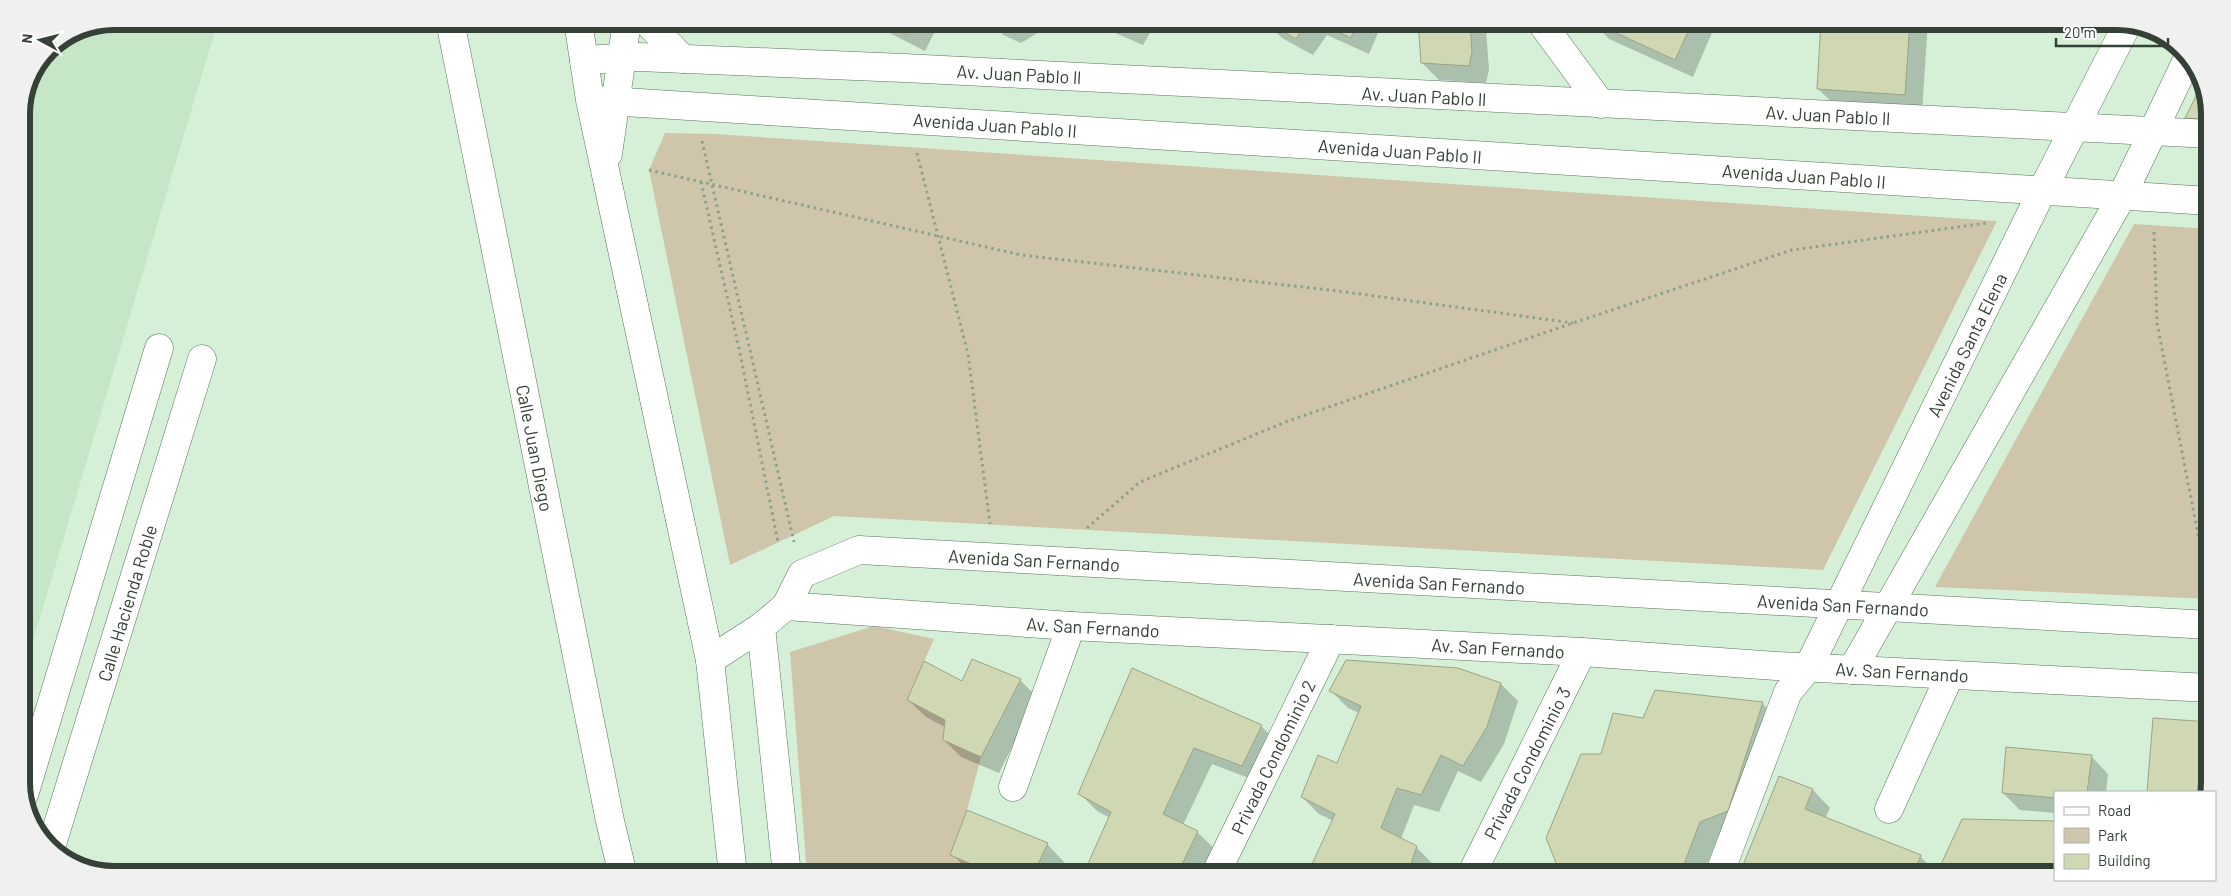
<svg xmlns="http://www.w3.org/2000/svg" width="2231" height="896" font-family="Barlow,sans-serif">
<rect width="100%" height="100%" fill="#d5f0d7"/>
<!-- built -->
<path fill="#c5e7c8" d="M 114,21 L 218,21 L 21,681 L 21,108 L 49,48 L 79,28 Z"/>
<!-- green -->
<g fill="#cfc5aa">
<path d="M 665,133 L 715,134 L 1997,221 L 1823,570 L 834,516 L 730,565 L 649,170 Z"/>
<path d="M 2134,224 L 2210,229 L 2210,599 L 1935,587 Z"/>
<path d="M 874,626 L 934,639 L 907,700 L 945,720 L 943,740 L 981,757 L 967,810 L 951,854 L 997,875 L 807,875 L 790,652 Z"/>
</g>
<!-- shadow -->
<g fill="#0003">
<path d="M 768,21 L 799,21 L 771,25 Z"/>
<path d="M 866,21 L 940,21 L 925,51 Z"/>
<path d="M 989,21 L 1057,21 L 1021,43 L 1003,35 Z"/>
<path d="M 1088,21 L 1157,21 L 1143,45 Z"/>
<path d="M 1265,21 L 1383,21 L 1369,54 L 1327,35 L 1313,55 L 1282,38 Z"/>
<path d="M 1420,21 L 1477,21 L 1486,30 L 1489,70 L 1486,83 L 1439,80 L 1422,63 Z"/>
<path d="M 1592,21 L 1717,21 L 1693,77 L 1609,39 Z"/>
<path d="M 1822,21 L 1928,21 L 1922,112 L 1836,106 L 1818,89 Z"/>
<path d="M 1999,21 L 2021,21 L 2015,29 Z"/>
<path d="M 2202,86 L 2210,108 L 2210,136 L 2203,135 L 2186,118 Z"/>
<path d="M 1133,669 L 1261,726 L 1278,743 L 1259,782 L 1212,764 L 1183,825 L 1197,832 L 1215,849 L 1203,875 L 1084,875 L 1110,818 L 1097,811 L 1080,794 Z"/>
<path d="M 1457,669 L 1501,684 L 1518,701 L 1504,744 L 1481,782 L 1458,771 L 1439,812 L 1414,805 L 1401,839 L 1417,848 L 1434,865 L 1430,875 L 1309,875 L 1334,821 L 1319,814 L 1302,797 L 1338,765 L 1359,713 L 1348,708 L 1330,690 Z"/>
<path d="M 1020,680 L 1037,697 L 999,773 L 961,757 L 944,740 L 945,727 L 926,717 L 908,700 Z"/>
<path d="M 1656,692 L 1763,704 L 1780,721 L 1745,828 L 1717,839 L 1703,875 L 1562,875 L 1602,756 L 1644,719 Z"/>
<path d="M 2154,719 L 2210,723 L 2210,782 L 2208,792 L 2148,792 Z"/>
<path d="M 2091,756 L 2108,774 L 2106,792 L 2055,792 L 2055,813 L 2020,810 L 2003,793 Z"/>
<path d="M 1780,777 L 1813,790 L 1830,808 L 1825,819 L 1920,856 L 1938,875 L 2055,875 L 1741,875 Z"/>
<path d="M 1047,844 L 1064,862 L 1058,875 L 976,875 L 969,872 L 952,854 Z"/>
</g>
<!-- building -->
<g fill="#cfd8b2" stroke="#9ca384">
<path d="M 881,21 L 914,21 L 907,35 Z"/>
<path d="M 992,21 L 1012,21 L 1003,26 Z"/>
<path d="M 1109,21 L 1130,21 L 1126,28 Z"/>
<path d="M 1264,21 L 1307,21 L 1296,39 Z"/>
<path d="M 1315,21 L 1358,21 L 1351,38 Z"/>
<path d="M 1418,21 L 1470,21 L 1472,52 L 1469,66 L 1421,63 Z"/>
<path d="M 1590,21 L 1693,21 L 1675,60 Z"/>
<path d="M 1821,21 L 1910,21 L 1905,95 L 1817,89 Z"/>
<path d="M 2202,84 L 2210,108 L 2210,120 L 2185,118 Z"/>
<path d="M 972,659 L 1021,679 L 981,757 L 943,740 L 945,720 L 907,700 L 924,661 L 962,681 Z"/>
<path d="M 1346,660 L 1458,668 L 1501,683 L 1487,727 L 1463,766 L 1441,755 L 1421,795 L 1397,788 L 1381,828 L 1417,846 L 1407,875 L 1307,875 L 1335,814 L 1301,797 L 1318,755 L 1337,763 L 1361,706 L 1329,691 Z"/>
<path d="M 1132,668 L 1262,725 L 1242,766 L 1194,748 L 1163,814 L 1198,831 L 1177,875 L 1083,875 L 1111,812 L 1078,794 Z"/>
<path d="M 1655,690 L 1763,702 L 1728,811 L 1700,822 L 1680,875 L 1561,875 L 1546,838 L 1581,754 L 1601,754 L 1613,713 L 1643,718 Z"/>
<path d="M 2153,718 L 2210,722 L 2200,792 L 2147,792 Z"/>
<path d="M 2006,747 L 2092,755 L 2087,792 L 2055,792 L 2055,798 L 2002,793 Z"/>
<path d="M 1779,776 L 1813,789 L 1805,809 L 1921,855 L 1913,875 L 1739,875 Z"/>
<path d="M 967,810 L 1048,843 L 1033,875 L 997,875 L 950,855 Z"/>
<path d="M 1962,819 L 2055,821 L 2055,875 L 1936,875 Z"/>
</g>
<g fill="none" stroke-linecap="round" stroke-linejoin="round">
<!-- minor casing -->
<g stroke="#5a735c" stroke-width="29">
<g id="minor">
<path d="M 646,21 L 683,59"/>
<path d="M 1540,21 L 1601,104"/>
<path d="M 584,60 L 638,57 L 904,68 L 2210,134"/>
<path d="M 592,100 L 2210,201"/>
<path d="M 786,606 L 1071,626 L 1582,652 L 1776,666 L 2210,688"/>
<path d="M 761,627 L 787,875"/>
<path d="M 710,660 L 761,627 L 786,606 L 802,574 L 859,550 L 2210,625"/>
<path d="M 1852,670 L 2122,196 L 2188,58"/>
<path d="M 1013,787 L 1071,626"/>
<path d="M 1889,809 L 1950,675"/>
<path d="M 1215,875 L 1331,639"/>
<path d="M 1471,875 L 1582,652"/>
<path d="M 1719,875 L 1788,692 L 1808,668 L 2042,191 L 2128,23"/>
</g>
</g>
<!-- major casing -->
<g stroke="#5a735c" stroke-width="29">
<g id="major">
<path d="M 450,21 L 610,821 L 623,875"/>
<path d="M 578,21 L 590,100 L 710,660 L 733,875"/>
<path d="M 608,154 L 627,21"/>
<path d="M 24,795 L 159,348"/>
<path d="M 51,847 L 202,359"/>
</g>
</g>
<!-- path -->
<g stroke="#8da08e" stroke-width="3" stroke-dasharray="2.5 4" stroke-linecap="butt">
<path d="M 702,141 L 794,542"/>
<path d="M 917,153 L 968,354 L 990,524"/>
<path d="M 649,170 L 1021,255 L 1338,291 L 1573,323"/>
<path d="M 701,182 L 740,353 L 778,542"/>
<path d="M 2154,232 L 2157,323 L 2209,591"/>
<path d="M 1087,528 L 1140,482 L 1288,421 L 1573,323 L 1792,250 L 1987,223"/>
</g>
<!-- minor -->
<use href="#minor" stroke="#fff" stroke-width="28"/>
<!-- major -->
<use href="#major" stroke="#fff" stroke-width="28"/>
</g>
<g text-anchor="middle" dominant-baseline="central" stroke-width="4" stroke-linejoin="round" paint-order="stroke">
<!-- street labels -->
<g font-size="18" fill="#354036" stroke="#fff">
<text transform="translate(1019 74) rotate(3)">Av. Juan Pablo ll</text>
<text transform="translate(1424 96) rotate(3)">Av. Juan Pablo ll</text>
<text transform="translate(1828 115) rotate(3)">Av. Juan Pablo ll</text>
<text transform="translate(995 125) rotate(4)">Avenida Juan Pablo II</text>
<text transform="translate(1400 151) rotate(4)">Avenida Juan Pablo II</text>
<text transform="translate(1804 176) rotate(4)">Avenida Juan Pablo II</text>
<text transform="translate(1967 345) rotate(-64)">Avenida Santa Elena</text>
<text transform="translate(535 448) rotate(79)">Calle Juan Diego</text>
<text transform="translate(1034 560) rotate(3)">Avenida San Fernando</text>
<text transform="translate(1439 583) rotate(3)">Avenida San Fernando</text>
<text transform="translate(127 603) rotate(-73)">Calle Hacienda Roble</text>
<text transform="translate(1843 605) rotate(3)">Avenida San Fernando</text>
<text transform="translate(1093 627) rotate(3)">Av. San Fernando</text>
<text transform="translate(1498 648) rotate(3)">Av. San Fernando</text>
<text transform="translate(1902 672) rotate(3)">Av. San Fernando</text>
<text transform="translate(1273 757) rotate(-64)">Privada Condominio 2</text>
<text transform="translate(1527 763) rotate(-63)">Privada Condominio 3</text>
</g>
</g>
<!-- crop -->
<path d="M0 0H2231V896H0ZM114 30H2117A84 84 0 0 1 2201 114V782A84 84 0 0 1 2117 866H114A84 84 0 0 1 30 782V114A84 84 0 0 1 114 30Z" fill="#eff0ef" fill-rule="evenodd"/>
<path fill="none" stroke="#354036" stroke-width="6" d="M114 30H2117A84 84 0 0 1 2201 114V782A84 84 0 0 1 2117 866H114A84 84 0 0 1 30 782V114A84 84 0 0 1 114 30Z"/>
<!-- legend -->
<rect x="2054" y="791" width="162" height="90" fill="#ffffff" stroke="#aeb3af"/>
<rect x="2064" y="807" width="25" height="8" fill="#ffffff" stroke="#aeb3af"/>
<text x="2098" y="816" font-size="15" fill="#354036">Road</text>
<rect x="2064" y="828" width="25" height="15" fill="#cfc5aa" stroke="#aeb3af"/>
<text x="2098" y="841" font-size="15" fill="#354036">Park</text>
<rect x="2064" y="854" width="25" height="15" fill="#cfd8b2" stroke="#aeb3af"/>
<text x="2098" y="866" font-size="15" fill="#354036">Building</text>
<!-- north arrow -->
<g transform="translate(40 40) rotate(277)" stroke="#ffffff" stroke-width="4" paint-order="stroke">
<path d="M0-4L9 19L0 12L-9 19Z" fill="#354036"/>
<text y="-8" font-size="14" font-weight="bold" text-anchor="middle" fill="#354036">N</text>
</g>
<!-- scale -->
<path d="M2056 38v8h112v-8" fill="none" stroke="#354036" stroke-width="2.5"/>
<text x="2064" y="38" font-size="15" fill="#354036" stroke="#ffffff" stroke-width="4" paint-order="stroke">20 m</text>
</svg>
